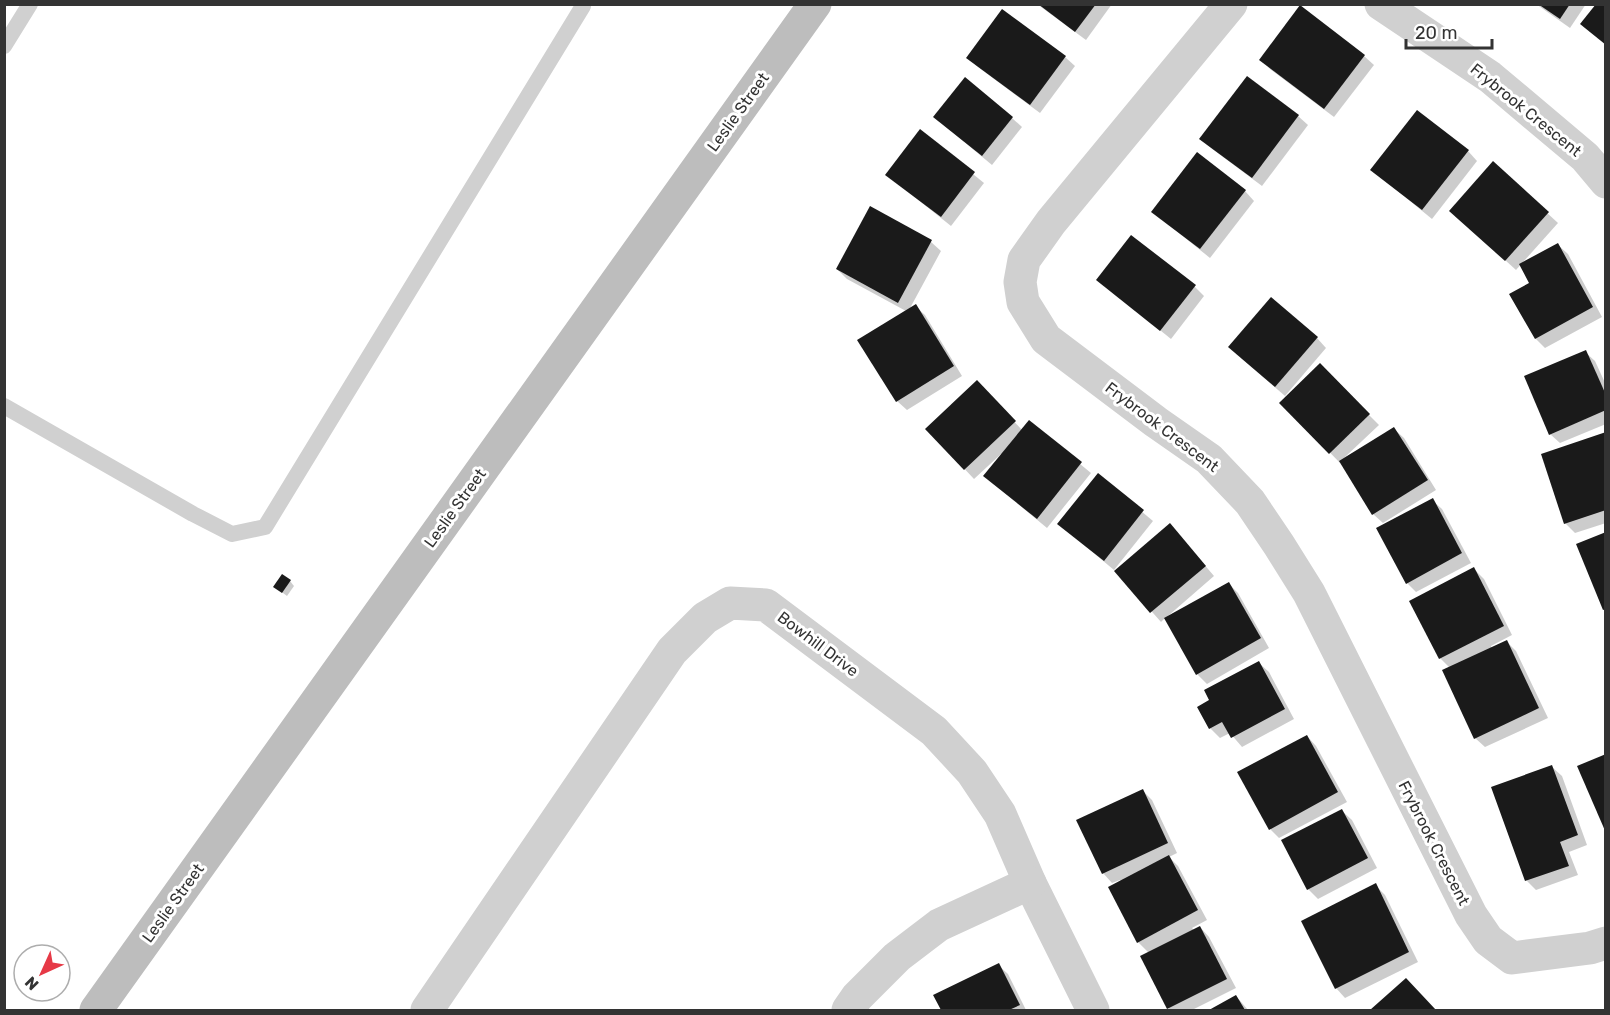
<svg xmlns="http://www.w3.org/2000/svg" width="1610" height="1015" font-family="Rubik,sans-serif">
<rect width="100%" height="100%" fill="#fff"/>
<!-- shadow -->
<g fill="#0003">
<path d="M 1037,4 L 1112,4 L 1086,40 Z"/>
<path d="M 1536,4 L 1586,4 L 1570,28 Z"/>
<path d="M 1364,56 L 1374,65 L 1334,117 L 1270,69 L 1261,59 Z"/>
<path d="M 1065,57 L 1075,66 L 1040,113 L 978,67 L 968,58 Z"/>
<path d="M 1298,116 L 1308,125 L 1262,186 L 1211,148 L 1201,139 Z"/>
<path d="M 1012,118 L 1022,127 L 992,165 L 945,126 Z"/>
<path d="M 920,131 L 984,183 L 951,226 L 887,175 Z"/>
<path d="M 1468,151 L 1477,161 L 1432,219 L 1372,170 Z"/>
<path d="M 1494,164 L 1558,223 L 1516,270 L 1461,220 Z"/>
<path d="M 1245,191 L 1254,201 L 1210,258 L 1153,212 Z"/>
<path d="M 871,209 L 931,242 L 941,251 L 909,310 L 915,306 L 925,315 L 962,376 L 907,410 L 897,401 L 906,311 L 847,279 L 837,269 Z"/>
<path d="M 1558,245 L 1568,254 L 1602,317 L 1545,348 L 1536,339 L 1512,294 L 1531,283 Z"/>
<path d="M 1098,280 L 1195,287 L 1204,296 L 1171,339 Z"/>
<path d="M 1317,338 L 1326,348 L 1285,396 L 1240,357 Z"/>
<path d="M 1585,352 L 1595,361 L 1606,385 L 1606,424 L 1560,443 L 1550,434 Z"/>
<path d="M 1320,366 L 1379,425 L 1344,458 L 1394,429 L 1404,438 L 1436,490 L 1383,523 L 1373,514 L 1341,462 L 1340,463 L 1282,403 Z"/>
<path d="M 977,382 L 1022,430 L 1029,422 L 1091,473 L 1047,528 L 995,485 L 1002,455 L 1001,454 L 974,479 L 927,429 Z"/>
<path d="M 1606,434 L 1606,523 L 1575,533 L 1565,523 Z"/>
<path d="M 1098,475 L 1153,521 L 1114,570 L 1059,524 Z"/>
<path d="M 1432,500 L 1442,509 L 1471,563 L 1416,592 L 1407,583 Z"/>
<path d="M 1179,535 L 1214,576 L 1168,616 L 1169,617 L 1228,583 L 1238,593 L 1269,648 L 1207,684 L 1197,674 L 1165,618 L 1161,622 L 1116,571 Z"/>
<path d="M 1474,569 L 1484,579 L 1512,635 L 1491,646 L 1492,649 L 1507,642 L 1516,651 L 1548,718 L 1485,747 L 1475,738 L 1450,668 L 1440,658 Z"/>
<path d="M 290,581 L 294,586 L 287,596 L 275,587 Z"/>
<path d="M 1259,663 L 1269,672 L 1294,719 L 1242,747 L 1230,733 L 1220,738 L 1210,728 L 1199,708 L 1211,701 Z"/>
<path d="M 1307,736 L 1316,746 L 1347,802 L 1279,838 L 1270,829 Z"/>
<path d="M 1552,767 L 1562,776 L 1587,845 L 1569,852 L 1578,875 L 1536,890 L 1527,881 L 1493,788 Z"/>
<path d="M 1143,791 L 1152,800 L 1177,853 L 1169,857 L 1178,866 L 1207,920 L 1192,928 L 1194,930 L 1200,927 L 1209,937 L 1236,988 L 1192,1010 L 1171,1010 L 1168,1008 L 1149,953 L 1138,942 L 1121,882 L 1120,880 L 1112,883 L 1103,873 Z"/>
<path d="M 1342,811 L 1352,820 L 1377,868 L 1318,899 L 1308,889 Z"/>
<path d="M 1375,885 L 1385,895 L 1418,962 L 1345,998 L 1336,988 Z"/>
<path d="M 998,965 L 1008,974 L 1026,1010 L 943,1010 L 935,996 Z"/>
<path d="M 1406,980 L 1435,1010 L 1372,1010 Z"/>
<path d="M 1236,996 L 1248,1010 L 1212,1010 Z"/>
</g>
<!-- building -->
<g fill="#1a1a1a">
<path d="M 1038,4 L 1096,4 L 1075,32 Z"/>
<path d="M 1538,4 L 1570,4 L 1560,19 Z"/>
<path d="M 1596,4 L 1606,4 L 1606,45 L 1580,24 Z"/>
<path d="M 1300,5 L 1365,55 L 1324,109 L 1259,60 Z"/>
<path d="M 1002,9 L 1066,56 L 1030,105 L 966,58 Z"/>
<path d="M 1247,76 L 1299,115 L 1252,178 L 1199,139 Z"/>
<path d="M 965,77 L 1013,117 L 982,156 L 933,117 Z"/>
<path d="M 1417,110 L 1469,150 L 1422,210 L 1370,170 Z"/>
<path d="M 920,129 L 975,172 L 941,217 L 885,175 Z"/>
<path d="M 1197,152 L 1246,190 L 1200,249 L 1151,212 Z"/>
<path d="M 1493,161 L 1549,212 L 1505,261 L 1449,211 Z"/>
<path d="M 870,206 L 932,240 L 898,303 L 836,269 Z"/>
<path d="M 1131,235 L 1196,285 L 1160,331 L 1096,280 Z"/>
<path d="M 1558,243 L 1593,307 L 1535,339 L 1509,294 L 1529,283 L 1519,264 Z"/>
<path d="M 1271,297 L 1318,337 L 1275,387 L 1228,347 Z"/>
<path d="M 916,304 L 954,366 L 896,402 L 857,340 Z"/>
<path d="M 1586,350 L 1606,395 L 1606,410 L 1549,435 L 1524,376 Z"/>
<path d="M 1320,363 L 1370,414 L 1329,454 L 1279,403 Z"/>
<path d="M 977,380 L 1016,421 L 964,470 L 925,429 Z"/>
<path d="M 1029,420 L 1082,462 L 1037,519 L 983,476 Z"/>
<path d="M 1394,427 L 1428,480 L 1372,515 L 1339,461 Z"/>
<path d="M 1606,432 L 1606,510 L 1564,524 L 1541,454 Z"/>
<path d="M 1098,473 L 1144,510 L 1104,561 L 1057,524 Z"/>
<path d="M 1433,498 L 1462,553 L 1406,584 L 1376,528 Z"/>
<path d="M 1170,523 L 1206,566 L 1150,613 L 1114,571 Z"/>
<path d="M 1606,532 L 1606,609 L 1603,610 L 1576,544 Z"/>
<path d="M 1474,567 L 1504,626 L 1439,659 L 1409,601 Z"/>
<path d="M 282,574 L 291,580 L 282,593 L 273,587 Z"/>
<path d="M 1229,582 L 1261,638 L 1196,675 L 1164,618 Z"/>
<path d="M 1507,640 L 1539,708 L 1474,739 L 1442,670 Z"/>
<path d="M 1259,661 L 1285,709 L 1231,738 L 1222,722 L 1209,729 L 1197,707 L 1209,700 L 1204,690 Z"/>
<path d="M 1307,735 L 1338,792 L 1269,830 L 1237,772 Z"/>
<path d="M 1606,754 L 1606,833 L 1577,766 Z"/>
<path d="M 1552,765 L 1578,835 L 1560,842 L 1569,866 L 1525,881 L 1491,787 Z"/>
<path d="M 1143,789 L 1168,843 L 1102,874 L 1076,820 Z"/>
<path d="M 1342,809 L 1368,858 L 1307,890 L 1281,840 Z"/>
<path d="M 1169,855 L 1198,910 L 1137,943 L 1108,887 Z"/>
<path d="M 1376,883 L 1409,952 L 1335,989 L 1301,921 Z"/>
<path d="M 1200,926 L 1227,979 L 1167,1009 L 1140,956 Z"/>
<path d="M 999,963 L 1020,1005 L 1009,1010 L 941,1010 L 933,995 Z"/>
<path d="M 1406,978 L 1436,1010 L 1370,1010 Z"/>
<path d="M 1236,995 L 1245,1010 L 1209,1010 Z"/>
</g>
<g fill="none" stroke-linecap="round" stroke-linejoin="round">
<!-- lane -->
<g stroke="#d0d0d0" stroke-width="16">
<path d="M 4,46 L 30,4"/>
<path d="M 4,406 L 193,514 L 232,534 L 265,527 L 583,6"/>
</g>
<!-- street -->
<g stroke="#d0d0d0" stroke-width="33">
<path d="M 1231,4 L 1051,222 L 1024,260 L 1020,282 L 1023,302 L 1046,339 L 1156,422 L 1209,459 L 1250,502 L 1279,545 L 1309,593 L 1471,915 L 1488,940 L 1512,958 L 1590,948 L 1606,943"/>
<path d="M 1381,4 L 1490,77 L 1585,157 L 1606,182"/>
<path d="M 427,1010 L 672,651 L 705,618 L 730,603 L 766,605 L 934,731 L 972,772 L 1000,814 L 1030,883 L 1093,1010"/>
<path d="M 848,1010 L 857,997 L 897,957 L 939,925 L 1030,883"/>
</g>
<!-- secondary -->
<path stroke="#bdbdbd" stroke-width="33" d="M 96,1010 L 815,4"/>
</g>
<g text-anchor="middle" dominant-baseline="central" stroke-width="6" stroke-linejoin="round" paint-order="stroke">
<!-- street labels -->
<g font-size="16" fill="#333" stroke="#fff">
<text transform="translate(1526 110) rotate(39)">Frybrook Crescent</text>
<text transform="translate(738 112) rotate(-54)">Leslie Street</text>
<text transform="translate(1162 427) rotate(37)">Frybrook Crescent</text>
<text transform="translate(455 508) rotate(-54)">Leslie Street</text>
<text transform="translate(818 644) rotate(37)">Bowhill Drive</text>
<text transform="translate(1434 843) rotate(63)">Frybrook Crescent</text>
<text transform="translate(173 903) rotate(-54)">Leslie Street</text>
</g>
</g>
<!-- border -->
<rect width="1610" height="1015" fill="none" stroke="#333333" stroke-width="12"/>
<!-- north arrow -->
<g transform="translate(42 973) rotate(225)"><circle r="28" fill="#ffffff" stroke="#adadad" stroke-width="1.5"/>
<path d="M0-4.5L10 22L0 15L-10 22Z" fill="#e63946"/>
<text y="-9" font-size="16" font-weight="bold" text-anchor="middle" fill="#333333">N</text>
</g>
<!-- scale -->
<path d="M1406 39v9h86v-9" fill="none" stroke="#333333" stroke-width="3"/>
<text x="1415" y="39" font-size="18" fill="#333333" stroke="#ffffff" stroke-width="4.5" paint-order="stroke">20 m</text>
</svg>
